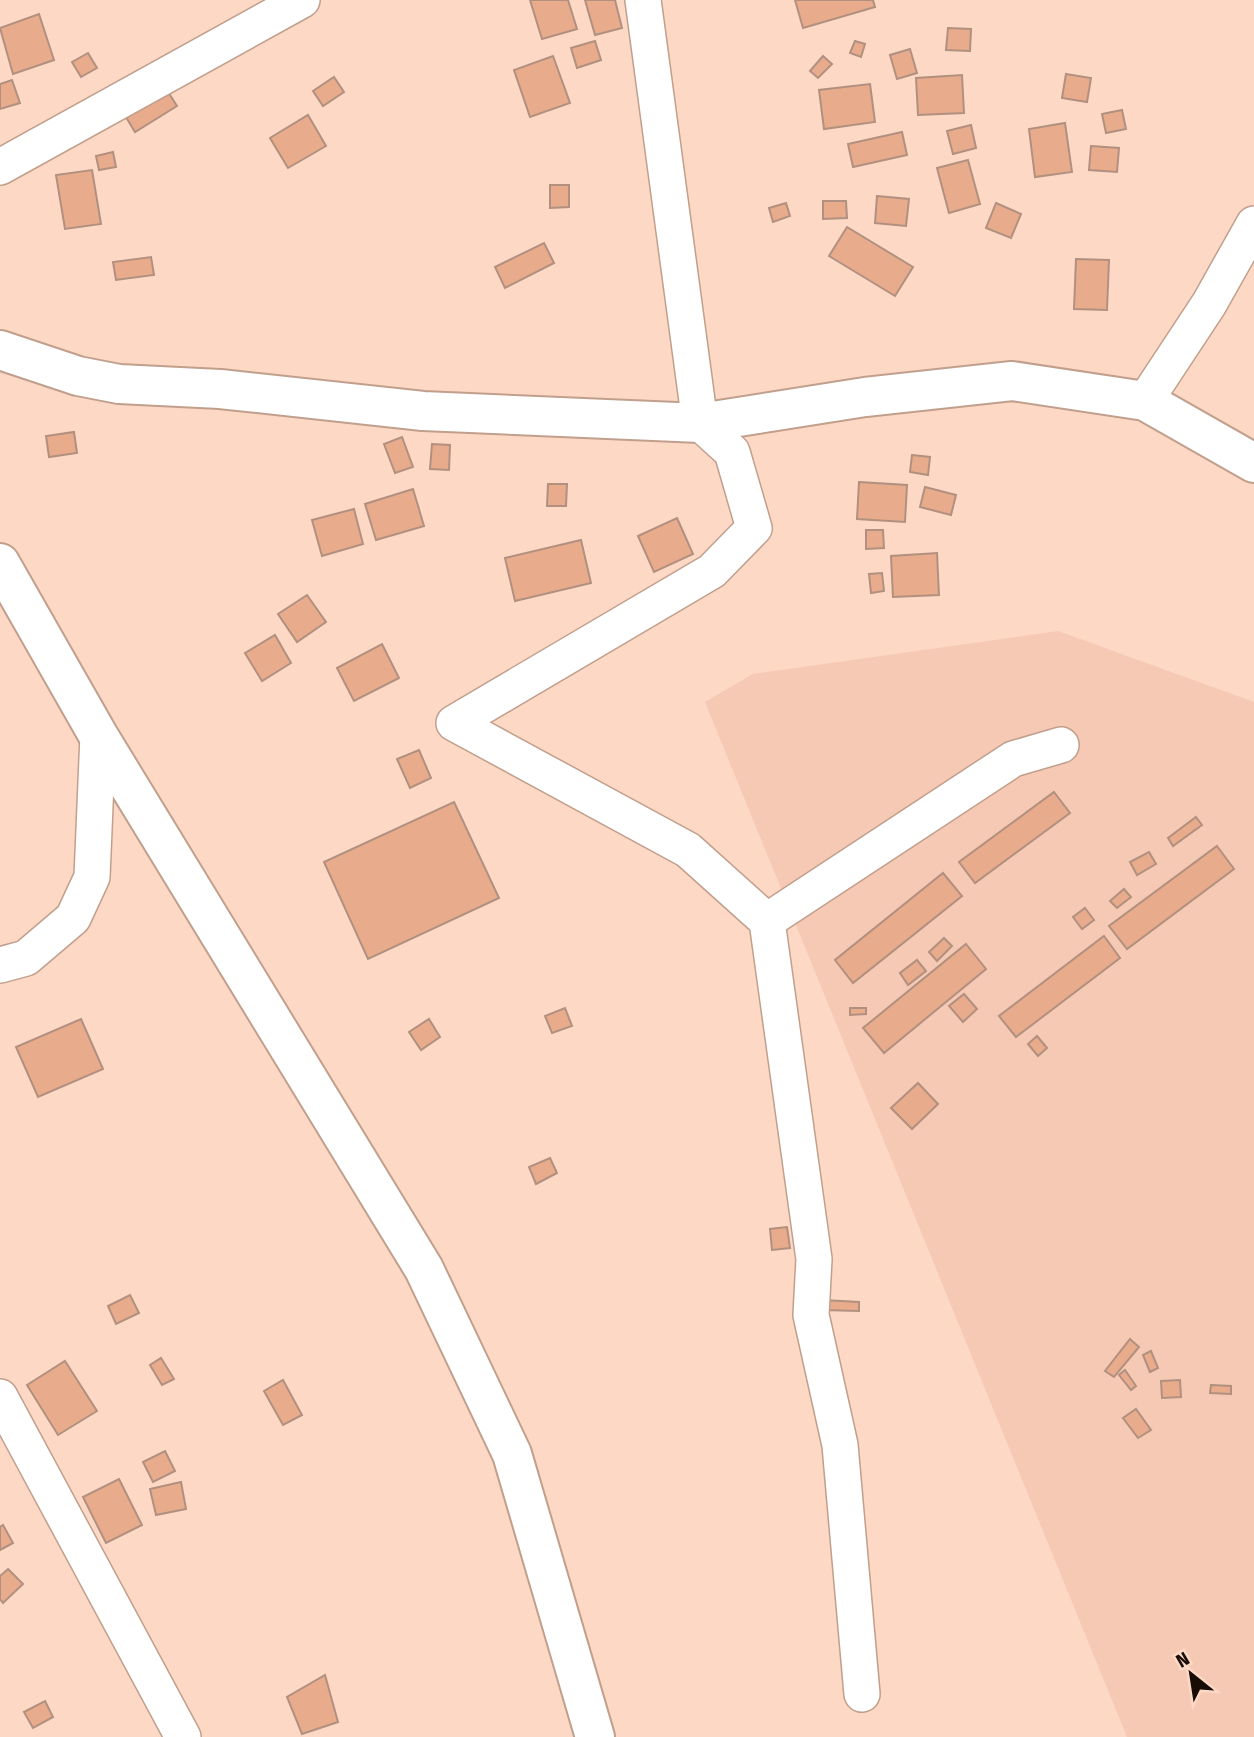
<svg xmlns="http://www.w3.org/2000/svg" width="1254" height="1737" font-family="'Fira Sans Condensed',sans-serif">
<rect width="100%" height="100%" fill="#fdd8c5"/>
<!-- built -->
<path fill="#f5c9b3" d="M 1058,631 L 1254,702 L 1254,1737 L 1127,1737 L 705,702 L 753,674 Z"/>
<!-- building -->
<g fill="#e8ac8d" stroke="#b2907f" stroke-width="2">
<path d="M 530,0 L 568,0 L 577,29 L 542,39 Z"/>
<path d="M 585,0 L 615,0 L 622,28 L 595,35 Z"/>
<path d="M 795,0 L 873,0 L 875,7 L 803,28 Z"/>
<path d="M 39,14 L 54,60 L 13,74 L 0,28 Z"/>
<path d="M 948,28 L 971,29 L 970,51 L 946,50 Z"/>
<path d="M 595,41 L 601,60 L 577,68 L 571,48 Z"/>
<path d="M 855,41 L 865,44 L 861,57 L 850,53 Z"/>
<path d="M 910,49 L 917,73 L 897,79 L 890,55 Z"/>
<path d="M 88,53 L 97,68 L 81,77 L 72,62 Z"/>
<path d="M 553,56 L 570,103 L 530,117 L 514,70 Z"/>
<path d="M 823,56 L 832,64 L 818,78 L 810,71 Z"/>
<path d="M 1066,74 L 1091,78 L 1087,102 L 1062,98 Z"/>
<path d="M 962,75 L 964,113 L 918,115 L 916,78 Z"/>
<path d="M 334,77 L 344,92 L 323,106 L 313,91 Z"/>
<path d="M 12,80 L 20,103 L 0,109 L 0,84 Z"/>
<path d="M 870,84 L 875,122 L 824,129 L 819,90 Z"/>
<path d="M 165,87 L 177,106 L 135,132 L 123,112 Z"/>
<path d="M 1122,110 L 1126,129 L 1106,133 L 1102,114 Z"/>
<path d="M 308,115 L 326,146 L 288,168 L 270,138 Z"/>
<path d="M 1065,123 L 1072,172 L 1035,177 L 1029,129 Z"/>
<path d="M 971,125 L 976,148 L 953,154 L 947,131 Z"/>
<path d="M 902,132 L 907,155 L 853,167 L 848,144 Z"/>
<path d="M 1091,146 L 1119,148 L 1117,172 L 1089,170 Z"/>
<path d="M 113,152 L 116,167 L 99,170 L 96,156 Z"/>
<path d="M 968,160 L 980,204 L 949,213 L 937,168 Z"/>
<path d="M 92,170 L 101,224 L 65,229 L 56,175 Z"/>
<path d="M 550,185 L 569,185 L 569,207 L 550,208 Z"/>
<path d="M 877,196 L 909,199 L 906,226 L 875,223 Z"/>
<path d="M 823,201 L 846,201 L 847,218 L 823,219 Z"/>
<path d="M 786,203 L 790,216 L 773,222 L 769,208 Z"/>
<path d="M 996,203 L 1021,214 L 1011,238 L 986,228 Z"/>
<path d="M 847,227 L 913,267 L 895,296 L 829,256 Z"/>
<path d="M 544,243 L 554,263 L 505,288 L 495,267 Z"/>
<path d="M 151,257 L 154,275 L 116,280 L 113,262 Z"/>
<path d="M 1076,259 L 1109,260 L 1107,310 L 1074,309 Z"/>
<path d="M 74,432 L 77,453 L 49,457 L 46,436 Z"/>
<path d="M 402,437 L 413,467 L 395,473 L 384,444 Z"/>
<path d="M 432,444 L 450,445 L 449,470 L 430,469 Z"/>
<path d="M 912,455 L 930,457 L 928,475 L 910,472 Z"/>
<path d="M 859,482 L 907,485 L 905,522 L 857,519 Z"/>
<path d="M 548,484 L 567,484 L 566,506 L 547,506 Z"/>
<path d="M 925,487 L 956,495 L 951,515 L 920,507 Z"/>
<path d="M 413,489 L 424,526 L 376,540 L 365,504 Z"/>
<path d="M 354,509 L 363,544 L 322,556 L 312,520 Z"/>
<path d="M 677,518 L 693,554 L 654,572 L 638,536 Z"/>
<path d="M 866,530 L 883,530 L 884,548 L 866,549 Z"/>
<path d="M 581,540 L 591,583 L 515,601 L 505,558 Z"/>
<path d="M 937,553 L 939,595 L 893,597 L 891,556 Z"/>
<path d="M 882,573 L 884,591 L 871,593 L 869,574 Z"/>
<path d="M 307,595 L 326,622 L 297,642 L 278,614 Z"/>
<path d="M 275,635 L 291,663 L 262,681 L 245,653 Z"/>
<path d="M 382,644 L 399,678 L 354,701 L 337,668 Z"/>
<path d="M 419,750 L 431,778 L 410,788 L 397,759 Z"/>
<path d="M 1054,792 L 1070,813 L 975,883 L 959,862 Z"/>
<path d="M 454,802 L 499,898 L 368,959 L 324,862 Z"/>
<path d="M 1196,817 L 1202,825 L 1173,846 L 1168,838 Z"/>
<path d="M 1217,846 L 1234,869 L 1127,949 L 1109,926 Z"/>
<path d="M 1149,852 L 1156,864 L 1137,875 L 1130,862 Z"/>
<path d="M 943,873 L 962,896 L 853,983 L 835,960 Z"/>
<path d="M 1124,889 L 1131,897 L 1117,908 L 1110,901 Z"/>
<path d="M 1085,908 L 1094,920 L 1082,929 L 1073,917 Z"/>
<path d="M 1104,936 L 1120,958 L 1016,1037 L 999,1016 Z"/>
<path d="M 944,938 L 952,946 L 937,961 L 929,952 Z"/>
<path d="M 966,944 L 986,969 L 884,1053 L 863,1028 Z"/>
<path d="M 917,960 L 926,971 L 908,985 L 900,973 Z"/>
<path d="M 964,994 L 977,1009 L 963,1022 L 949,1006 Z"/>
<path d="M 565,1008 L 572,1026 L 552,1033 L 545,1016 Z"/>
<path d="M 850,1008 L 866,1008 L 866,1014 L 850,1015 Z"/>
<path d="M 81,1019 L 103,1069 L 38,1097 L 16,1047 Z"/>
<path d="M 429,1019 L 440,1037 L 421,1050 L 409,1032 Z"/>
<path d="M 1037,1036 L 1047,1048 L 1038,1056 L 1028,1044 Z"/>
<path d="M 918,1083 L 938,1104 L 912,1129 L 891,1108 Z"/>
<path d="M 550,1158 L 557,1173 L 536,1184 L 529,1167 Z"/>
<path d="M 787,1227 L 790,1248 L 772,1250 L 770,1229 Z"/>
<path d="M 130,1295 L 139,1313 L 116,1324 L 108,1306 Z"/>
<path d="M 823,1300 L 859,1302 L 859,1311 L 823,1310 Z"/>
<path d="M 1130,1339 L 1139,1347 L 1114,1377 L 1105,1371 Z"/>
<path d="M 1151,1351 L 1158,1368 L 1150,1372 L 1143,1355 Z"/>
<path d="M 161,1358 L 174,1379 L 162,1385 L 150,1365 Z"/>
<path d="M 65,1361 L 97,1411 L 58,1435 L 27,1385 Z"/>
<path d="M 1125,1370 L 1136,1386 L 1131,1390 L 1119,1375 Z"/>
<path d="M 283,1380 L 302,1415 L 283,1425 L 264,1391 Z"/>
<path d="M 1180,1380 L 1181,1397 L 1162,1398 L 1161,1381 Z"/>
<path d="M 1211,1385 L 1231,1386 L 1231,1394 L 1210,1393 Z"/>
<path d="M 1136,1409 L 1151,1430 L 1138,1438 L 1123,1418 Z"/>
<path d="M 165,1451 L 175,1471 L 153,1482 L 143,1462 Z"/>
<path d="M 119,1479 L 142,1525 L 106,1543 L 83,1497 Z"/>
<path d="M 181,1482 L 186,1509 L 156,1515 L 150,1489 Z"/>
<path d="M 3,1525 L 13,1543 L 0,1550 L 0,1527 Z"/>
<path d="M 8,1569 L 23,1584 L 3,1603 L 0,1599 L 0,1576 Z"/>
<path d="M 325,1675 L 338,1722 L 302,1734 L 287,1697 Z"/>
<path d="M 45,1701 L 53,1717 L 33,1728 L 24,1712 Z"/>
</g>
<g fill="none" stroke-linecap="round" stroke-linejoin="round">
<!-- minor casing -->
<g stroke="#c19f8d" stroke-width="38">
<g id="minor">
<path d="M 643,0 L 700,423 L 732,452 L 754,528 L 712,571 L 454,723 L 688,850 L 767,921 L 1013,759 L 1061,745"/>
<path d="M 0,167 L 302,0"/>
<path d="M 1145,401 L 1209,304 L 1254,224"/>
<path d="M 767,921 L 814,1259 L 811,1315 L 840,1445 L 862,1694"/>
<path d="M 0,965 L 26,958 L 73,918 L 92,877 L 98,735"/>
<path d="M 0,1397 L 183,1737"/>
</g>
</g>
<!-- tertiary casing -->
<g stroke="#c19f8d" stroke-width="42">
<path id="tertiary" d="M 0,350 L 78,376 L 119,384 L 220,389 L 423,411 L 700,423 L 865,397 L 1012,381 L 1145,401 L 1254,463"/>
</g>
<!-- secondary casing -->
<g stroke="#c19f8d" stroke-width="42">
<path id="secondary" d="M 0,563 L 98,735 L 424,1269 L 512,1454 L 595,1737"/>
</g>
<!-- minor -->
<use href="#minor" stroke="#fff" stroke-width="35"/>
<!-- tertiary -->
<use href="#tertiary" stroke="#fff" stroke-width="38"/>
<!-- secondary -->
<use href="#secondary" stroke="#fff" stroke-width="38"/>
</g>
<!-- north arrow -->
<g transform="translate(1191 1674) rotate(330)" stroke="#fdd8c5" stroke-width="5" paint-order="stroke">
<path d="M0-5L12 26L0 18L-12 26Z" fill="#180c07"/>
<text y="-10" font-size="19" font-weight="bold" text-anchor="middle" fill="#180c07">N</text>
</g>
</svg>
